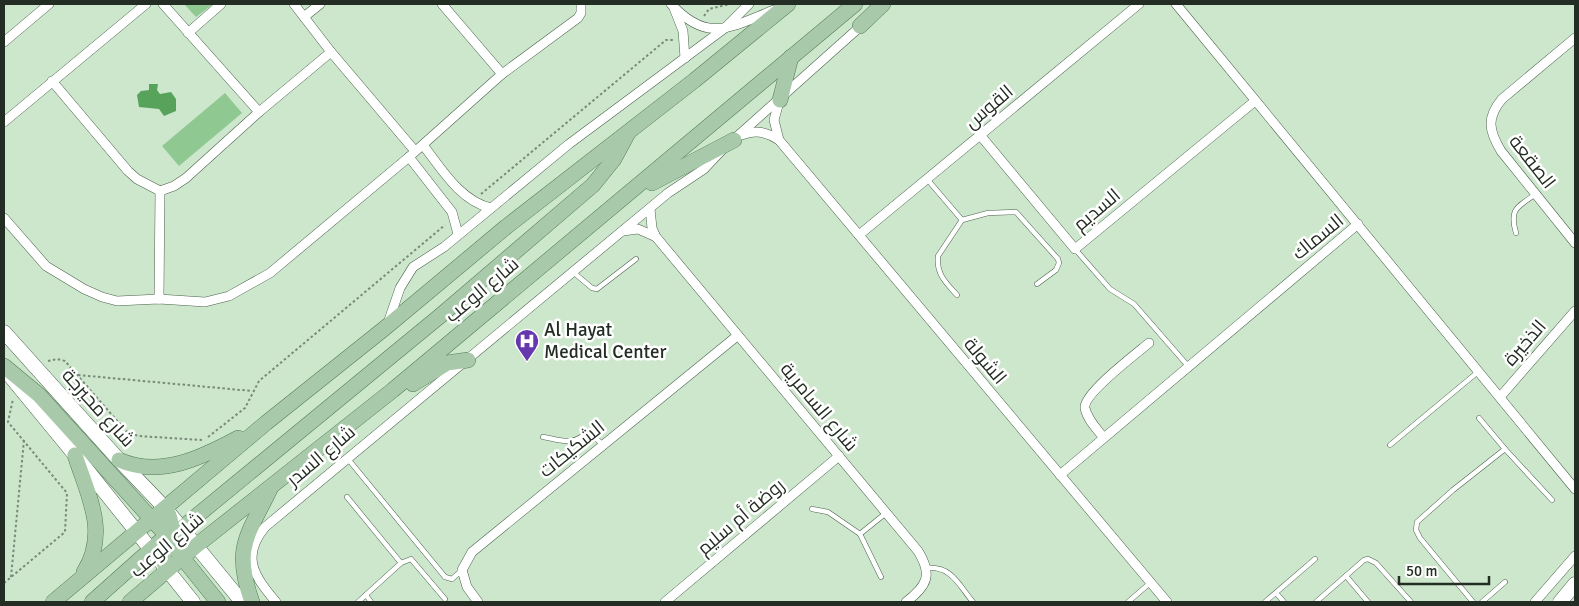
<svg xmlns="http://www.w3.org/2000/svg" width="1579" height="606" font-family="Signika,Cairo,sans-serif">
<rect width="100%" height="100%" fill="#cde7cd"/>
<!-- green -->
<g fill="#90c892">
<path d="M 184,4 L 213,4 L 196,17 Z"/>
<path d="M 225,93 L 242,113 L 179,166 L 162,146 Z"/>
</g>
<!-- water -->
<path fill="#57a35c" d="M 149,84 L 158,84 L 157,90 L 160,94 L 171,92 L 176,99 L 176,111 L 164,116 L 159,109 L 139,107 L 137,95 L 141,91 L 149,90 Z"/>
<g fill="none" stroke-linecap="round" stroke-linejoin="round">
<!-- lane casing -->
<g stroke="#4b624c" stroke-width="5.5">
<g id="lane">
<path d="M 927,179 L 962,220 L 938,256 C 936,274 946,283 957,295"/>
<path d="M 962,220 L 988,213 L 1016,212 L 1058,259 L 1059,263 L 1056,270 L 1037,284"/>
<path d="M 1516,233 C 1509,209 1517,207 1536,194"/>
<path d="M 1075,249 L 1110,289 L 1134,304 L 1188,366"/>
<path d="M 573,272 L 592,288 L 597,289 L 636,259"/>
<path d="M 1479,418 L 1505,449"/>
<path d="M 543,437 C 562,440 573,447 588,431 L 603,445"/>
<path d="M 1390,445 L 1479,371"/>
<path d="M 348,459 L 445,577 L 452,579 L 462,570"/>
<path d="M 347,497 L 401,563 L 358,602"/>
<path d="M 812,509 L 828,512 L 860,534 L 886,513"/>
<path d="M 860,534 L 881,577"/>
<path d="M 401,563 L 411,559 L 445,599"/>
<path d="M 926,568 C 952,566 958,584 973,602"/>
<path d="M 1346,576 L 1368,602"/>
<path d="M 1276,593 L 1284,602"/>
<path d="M 366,595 L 371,602"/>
<path d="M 1128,602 L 1150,583"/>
<path d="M 1265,602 L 1315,559"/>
<path d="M 1316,602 L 1364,560 L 1368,559 L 1376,563 L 1411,602"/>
<path d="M 1473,602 L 1420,538 L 1416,530 L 1417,522 L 1453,490 L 1505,449 L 1552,500"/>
<path d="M 1482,602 L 1505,582"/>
</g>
</g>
<!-- street casing -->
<g stroke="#4b624c" stroke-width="10">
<g id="street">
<path d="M 163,4 L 259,112"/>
<path d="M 294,4 L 331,52"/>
<path d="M 442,4 L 502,74"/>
<path d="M 671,4 C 708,44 730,27 774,10"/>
<path d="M 1176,4 L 1575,489"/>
<path d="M 674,8 L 683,31 L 685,58"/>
<path d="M 304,17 L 320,4"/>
<path d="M 188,33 L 221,4"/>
<path d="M 1575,38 L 1502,99 C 1486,118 1489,131 1501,151 L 1575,243"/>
<path d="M 4,42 L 49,4"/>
<path d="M 52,81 L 128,171 L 137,179 L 160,191 L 174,186 L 186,178 L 259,112 L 331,52 L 415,151"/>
<path d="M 779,102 L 774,120 L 779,140 L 1167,602"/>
<path d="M 4,122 L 146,4"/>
<path d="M 742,135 C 755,129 767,132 779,140"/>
<path d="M 980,135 L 1075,249 L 1255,101"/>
<path d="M 423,145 C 441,168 460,201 491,208"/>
<path d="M 409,157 L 452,212 L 458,234"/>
<path d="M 650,209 L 652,228 L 656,237 L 918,551 C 933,575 927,586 906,602"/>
<path d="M 4,218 L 46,266 L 84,289 L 102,297 L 117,301 L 159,299 L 205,302 L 229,296 L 270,273 L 409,157 L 502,74 L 578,18 L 581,13 L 581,4"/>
<path d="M 623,231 L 638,229 L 656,237"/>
<path d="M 859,235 L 1139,4"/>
<path d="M 159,299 L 160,191"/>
<path d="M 388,323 L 400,288 L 413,267 L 444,247 L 569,144 L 725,28 L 749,4"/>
<path d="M 1500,397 L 1575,311"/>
<path d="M 1103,437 C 1097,429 1087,419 1085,408 C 1083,394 1137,353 1149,343"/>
<path d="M 1060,475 L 1358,224"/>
<path d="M 276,602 C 255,577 240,557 265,527 L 668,193 L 704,169 L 722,150 L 862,25"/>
<path d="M 478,602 L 467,587 L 462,570 L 472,552 L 737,336"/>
<path d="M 665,602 L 839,456"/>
<path d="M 1535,602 L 1575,556"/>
</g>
</g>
<!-- secondary casing -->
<g stroke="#4b624c" stroke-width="15">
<g id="secondary">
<path d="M 4,332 L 119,460 L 165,508 L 242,602"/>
<path d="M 6,371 L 75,455 L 193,602"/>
<path d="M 1560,602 L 1575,584"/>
</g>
</g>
<!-- primary casing -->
<g stroke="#547c56" stroke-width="16">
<g id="primary">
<path d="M 860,26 L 883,4"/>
<path d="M 780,100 L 791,57"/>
<path d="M 652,183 L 734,140"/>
<path d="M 4,366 L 39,395 L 177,547"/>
<path d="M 413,384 L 447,363 L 468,360"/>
<path d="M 75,455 C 88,496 109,532 84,572"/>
<path d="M 119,460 C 160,478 201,458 238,438"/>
<path d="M 177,551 L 218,602"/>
<path d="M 167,570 C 157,552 170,540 182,528 L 440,316 L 593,185 L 614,159 L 628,133"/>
<path d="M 53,602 L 266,423 L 385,328 L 506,227 L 695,80 L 788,4"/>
<path d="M 92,602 L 166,536 C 173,527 171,517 165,508"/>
<path d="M 130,602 L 197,545 L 393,390 L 855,4"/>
<path d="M 252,602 C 233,548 247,537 270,489"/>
</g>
</g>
<!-- path -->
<g stroke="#788a78" stroke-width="2" stroke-dasharray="2.5 2.5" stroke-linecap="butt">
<path d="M 704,16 L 709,9 L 730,4"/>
<path d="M 481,194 L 666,40 L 673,40"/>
<path d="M 48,361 L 57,359 L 65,361 L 126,431 L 138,436 L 202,440"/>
<path d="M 78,375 L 252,391"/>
<path d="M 208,437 L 245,408 L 259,381 L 445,225"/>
<path d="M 11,577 L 24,440"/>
<path d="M 4,583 L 65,532 L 67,493 L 8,422 L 13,399"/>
</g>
<!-- lane -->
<use href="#lane" stroke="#fff" stroke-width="4.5"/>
<!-- street -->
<use href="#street" stroke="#fff" stroke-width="9"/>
<!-- secondary -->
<use href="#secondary" stroke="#fff" stroke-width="14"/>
<!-- primary -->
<use href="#primary" stroke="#a9caaa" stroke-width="15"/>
</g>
<!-- icons -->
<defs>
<g id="hospital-pin" transform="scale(1.25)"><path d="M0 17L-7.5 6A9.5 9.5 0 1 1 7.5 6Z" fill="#6538b0" stroke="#fff"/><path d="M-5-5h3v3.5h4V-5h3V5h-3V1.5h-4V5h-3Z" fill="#fff"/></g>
</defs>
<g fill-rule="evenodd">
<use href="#hospital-pin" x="527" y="341"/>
</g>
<g text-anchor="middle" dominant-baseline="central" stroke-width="5" stroke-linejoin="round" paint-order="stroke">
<!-- street labels -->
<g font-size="19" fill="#232d23" stroke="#fff">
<text transform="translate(989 107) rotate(-40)">القوس</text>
<text transform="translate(1532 162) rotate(52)">الصقعة</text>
<text transform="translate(1097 210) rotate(-40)">السديم</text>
<text transform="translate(1318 237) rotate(-39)">السماك</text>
<text transform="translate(482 290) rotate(-40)">شارع الوعب</text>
<text transform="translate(1525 343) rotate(-49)">الذخيرة</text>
<text transform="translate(985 361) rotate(50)">الشولة</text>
<text transform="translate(819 407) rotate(50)">شارع السامرية</text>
<text transform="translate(98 408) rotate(48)">شارع محيرجة</text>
<text transform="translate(572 449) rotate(-39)">الشكيكات</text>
<text transform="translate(321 456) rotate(-40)">شارع السدر</text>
<text transform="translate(741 517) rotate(-40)">روضة أم سليم</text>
<text transform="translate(167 545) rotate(-40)">شارع الوعب</text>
</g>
<!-- poi labels -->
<g font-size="19" fill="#232d23" stroke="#fff" text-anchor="start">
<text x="544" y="330">Al Hayat<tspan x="544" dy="22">Medical Center</tspan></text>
</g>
</g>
<!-- border -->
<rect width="1579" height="606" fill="none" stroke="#232d23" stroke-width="10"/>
<!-- scale -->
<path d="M1399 576v8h90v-8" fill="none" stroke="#232d23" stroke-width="2.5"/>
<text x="1406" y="576" font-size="15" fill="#232d23" stroke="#ffffff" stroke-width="4" paint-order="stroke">50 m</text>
</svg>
